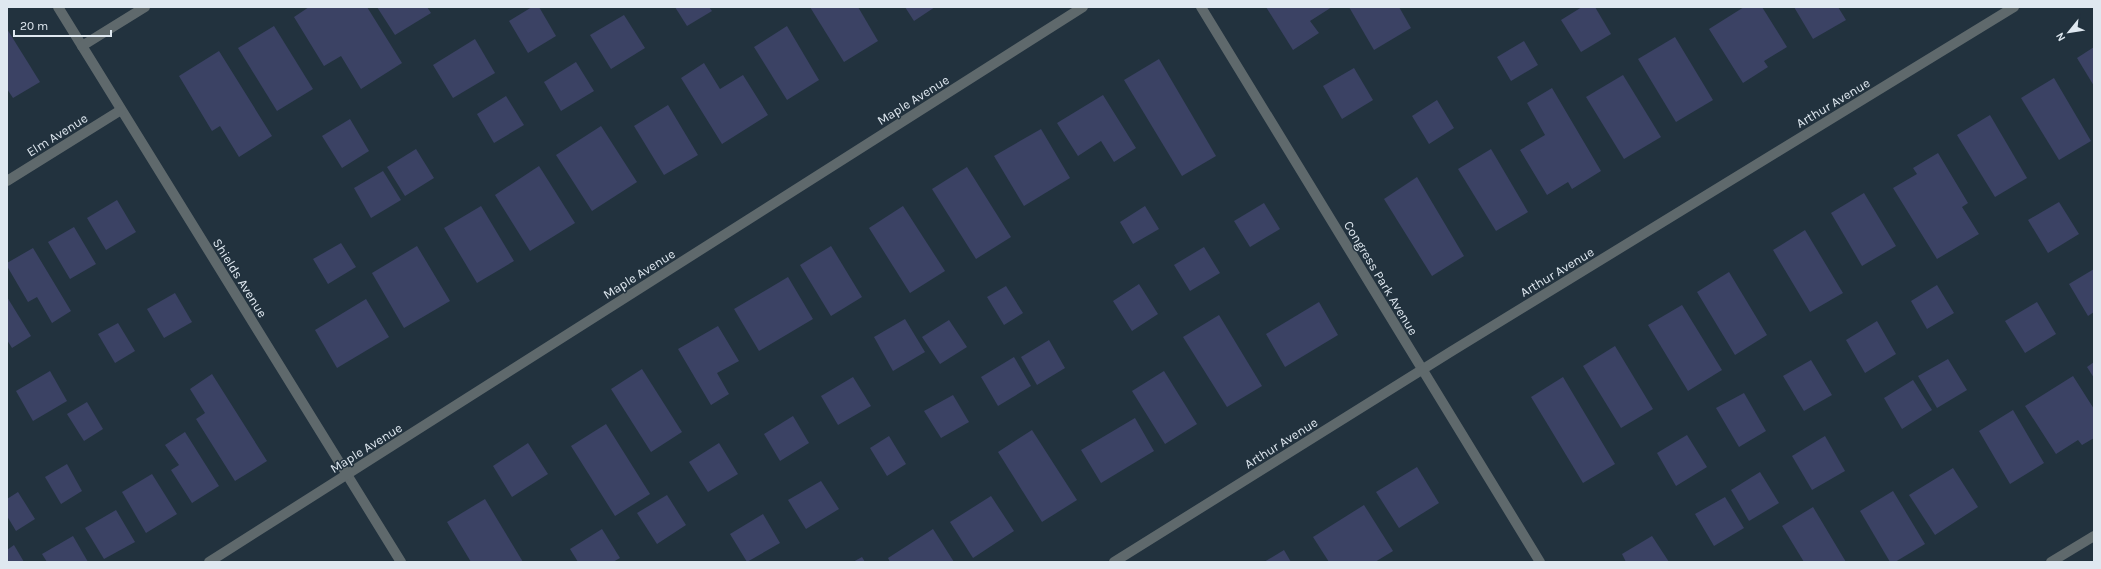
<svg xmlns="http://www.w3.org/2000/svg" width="2101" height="569" font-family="Karla,sans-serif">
<rect width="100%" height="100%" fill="#22323e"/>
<!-- building -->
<g fill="#3b4264">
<path d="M 309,7 L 367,7 L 402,63 L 361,89 L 341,56 L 324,66 L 294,17 Z"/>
<path d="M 377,7 L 427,7 L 431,13 L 395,35 Z"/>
<path d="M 532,7 L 539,7 L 556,36 L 528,53 L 509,21 Z"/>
<path d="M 675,7 L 709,7 L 712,11 L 687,26 Z"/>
<path d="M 810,7 L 858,7 L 878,41 L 844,62 Z"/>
<path d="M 905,7 L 935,7 L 914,21 Z"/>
<path d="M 1266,7 L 1332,7 L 1310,21 L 1319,33 L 1293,50 Z"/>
<path d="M 1349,7 L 1399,7 L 1411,28 L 1374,50 Z"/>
<path d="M 1582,7 L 1595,7 L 1611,34 L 1581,52 L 1561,20 Z"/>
<path d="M 1744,7 L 1762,7 L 1787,47 L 1764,61 L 1768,67 L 1743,83 L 1709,29 Z"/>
<path d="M 1794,7 L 1838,7 L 1846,20 L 1813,39 Z"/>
<path d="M 624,15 L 645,48 L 611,69 L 590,35 Z"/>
<path d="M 274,26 L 313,89 L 277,111 L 238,48 Z"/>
<path d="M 787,26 L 819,80 L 787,100 L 754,47 Z"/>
<path d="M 7,29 L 40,82 L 13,98 L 7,89 Z"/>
<path d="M 1675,37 L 1713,100 L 1676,122 L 1638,59 Z"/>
<path d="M 475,39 L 495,73 L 453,98 L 433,65 Z"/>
<path d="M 1524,41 L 1538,65 L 1511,81 L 1497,57 Z"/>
<path d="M 2094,47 L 2094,86 L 2077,58 Z"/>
<path d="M 219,51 L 272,136 L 239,157 L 220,126 L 212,131 L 179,76 Z"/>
<path d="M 1159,59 L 1216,156 L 1182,176 L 1124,80 Z"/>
<path d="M 576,62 L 594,91 L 561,111 L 544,82 Z"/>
<path d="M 704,63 L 720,89 L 743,75 L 768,115 L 722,144 L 681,78 Z"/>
<path d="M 1354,68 L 1373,100 L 1342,119 L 1323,86 Z"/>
<path d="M 1623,75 L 1661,137 L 1624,159 L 1586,97 Z"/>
<path d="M 2054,78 L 2091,141 L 2059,160 L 2021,98 Z"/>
<path d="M 1552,88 L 1601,171 L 1572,189 L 1568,182 L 1547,195 L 1520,150 L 1545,135 L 1527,103 Z"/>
<path d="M 1103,95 L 1136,148 L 1114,162 L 1101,141 L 1078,156 L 1057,123 Z"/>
<path d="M 506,96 L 524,125 L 494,143 L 477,114 Z"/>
<path d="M 1437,100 L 1454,128 L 1429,144 L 1412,116 Z"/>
<path d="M 668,105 L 698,155 L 664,175 L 634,126 Z"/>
<path d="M 1990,115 L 2027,178 L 1995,197 L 1957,135 Z"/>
<path d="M 350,119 L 369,151 L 342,168 L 322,136 Z"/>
<path d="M 601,126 L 637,182 L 592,211 L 556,155 Z"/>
<path d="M 1041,129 L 1070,178 L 1024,206 L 994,156 Z"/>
<path d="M 416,149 L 434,178 L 405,196 L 387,167 Z"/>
<path d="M 1491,149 L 1528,212 L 1496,231 L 1458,169 Z"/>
<path d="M 1938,153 L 1968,203 L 1962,207 L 1979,234 L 1937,259 L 1893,188 L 1917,174 L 1913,168 Z"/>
<path d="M 539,166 L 575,223 L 530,251 L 495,195 Z"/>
<path d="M 967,167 L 1011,237 L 976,259 L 932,189 Z"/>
<path d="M 383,171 L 401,200 L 371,218 L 354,188 Z"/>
<path d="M 1417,177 L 1464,256 L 1432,276 L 1384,199 Z"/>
<path d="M 1864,193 L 1896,246 L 1862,266 L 1831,213 Z"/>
<path d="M 117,200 L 136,232 L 106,250 L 87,218 Z"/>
<path d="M 2059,202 L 2079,234 L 2048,253 L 2028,220 Z"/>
<path d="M 1264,203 L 1280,229 L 1250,247 L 1234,221 Z"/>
<path d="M 481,206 L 514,261 L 477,283 L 444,228 Z"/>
<path d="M 903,206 L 945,271 L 910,293 L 869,228 Z"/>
<path d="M 1145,206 L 1159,229 L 1133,244 L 1120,222 Z"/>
<path d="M 74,227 L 96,264 L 70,279 L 48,242 Z"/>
<path d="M 1805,230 L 1843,293 L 1810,312 L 1773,250 Z"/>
<path d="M 341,243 L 356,267 L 328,284 L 313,259 Z"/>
<path d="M 417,246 L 450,301 L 404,328 L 372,273 Z"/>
<path d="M 831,246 L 862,297 L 831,316 L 800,265 Z"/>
<path d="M 1204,247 L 1220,273 L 1190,291 L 1174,265 Z"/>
<path d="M 33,248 L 71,311 L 52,323 L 37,297 L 28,302 L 7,266 L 7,263 Z"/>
<path d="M 2094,269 L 2094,312 L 2088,316 L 2069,284 Z"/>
<path d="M 1729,272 L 1767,335 L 1735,355 L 1697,292 Z"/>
<path d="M 788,277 L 813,319 L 759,351 L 734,309 Z"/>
<path d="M 1139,284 L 1158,314 L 1132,331 L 1113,301 Z"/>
<path d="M 1937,285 L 1954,313 L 1927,329 L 1911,301 Z"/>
<path d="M 1006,286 L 1023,313 L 1004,325 L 987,297 Z"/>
<path d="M 175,293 L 192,322 L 164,338 L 147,309 Z"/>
<path d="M 7,297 L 31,336 L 12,348 L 7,340 Z"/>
<path d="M 366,299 L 389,337 L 337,368 L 315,330 Z"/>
<path d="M 1319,302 L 1338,335 L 1285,367 L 1266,334 Z"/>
<path d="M 2037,302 L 2056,334 L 2025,353 L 2005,321 Z"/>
<path d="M 1682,305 L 1722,370 L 1688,391 L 1648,325 Z"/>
<path d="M 1219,315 L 1262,386 L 1227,407 L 1183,337 Z"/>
<path d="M 905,319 L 925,352 L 893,371 L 874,337 Z"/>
<path d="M 949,320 L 967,347 L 940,364 L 922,337 Z"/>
<path d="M 1877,321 L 1896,354 L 1865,373 L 1846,340 Z"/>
<path d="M 118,323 L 135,351 L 115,363 L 98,334 Z"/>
<path d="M 718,326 L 739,361 L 717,373 L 729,394 L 711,405 L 678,349 Z"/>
<path d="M 1049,340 L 1065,368 L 1037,385 L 1021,357 Z"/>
<path d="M 1615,346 L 1653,409 L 1621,428 L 1583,366 Z"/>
<path d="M 1014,357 L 1031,386 L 998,406 L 981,377 Z"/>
<path d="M 1948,359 L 1967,390 L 1937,408 L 1918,376 Z"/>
<path d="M 1811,360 L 1832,395 L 1804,411 L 1783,376 Z"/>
<path d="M 2094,362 L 2094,378 L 2087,367 Z"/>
<path d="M 642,369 L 682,432 L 651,452 L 611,389 Z"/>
<path d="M 50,371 L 67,401 L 33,421 L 16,391 Z"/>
<path d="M 1164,371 L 1197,424 L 1165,444 L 1132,391 Z"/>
<path d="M 212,374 L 267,461 L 235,481 L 196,419 L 205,413 L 190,389 Z"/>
<path d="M 2073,376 L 2094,409 L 2094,438 L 2082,445 L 2078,440 L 2056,454 L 2025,406 Z"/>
<path d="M 853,377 L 871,406 L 838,425 L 821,396 Z"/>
<path d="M 1563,377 L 1615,464 L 1583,483 L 1531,397 Z"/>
<path d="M 1913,380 L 1932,410 L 1902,429 L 1884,398 Z"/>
<path d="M 1744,393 L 1766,431 L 1739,447 L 1716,408 Z"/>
<path d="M 953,395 L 969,422 L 941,438 L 924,411 Z"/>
<path d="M 87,402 L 103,429 L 84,441 L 67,414 Z"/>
<path d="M 2013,410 L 2044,463 L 2010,484 L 1979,431 Z"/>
<path d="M 793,416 L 809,443 L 780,461 L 764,434 Z"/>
<path d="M 1135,418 L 1154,451 L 1101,483 L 1081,450 Z"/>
<path d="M 606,424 L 650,494 L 615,516 L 571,446 Z"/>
<path d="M 1032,430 L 1077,500 L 1042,522 L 998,452 Z"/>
<path d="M 185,432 L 219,486 L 192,503 L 171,470 L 179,465 L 165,445 Z"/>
<path d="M 1687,435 L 1707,467 L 1676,486 L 1657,453 Z"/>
<path d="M 889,436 L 906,464 L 887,476 L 870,448 Z"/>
<path d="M 1825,436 L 1845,471 L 1812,490 L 1792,456 Z"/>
<path d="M 528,443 L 548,474 L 512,497 L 493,466 Z"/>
<path d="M 719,443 L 738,474 L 708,492 L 689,462 Z"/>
<path d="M 67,464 L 82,491 L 61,504 L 45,477 Z"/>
<path d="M 1417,467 L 1439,503 L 1399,528 L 1376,492 Z"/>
<path d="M 1953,468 L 1978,507 L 1935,535 L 1909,495 Z"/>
<path d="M 1760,472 L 1779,503 L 1749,521 L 1731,490 Z"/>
<path d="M 152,474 L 177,514 L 146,533 L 122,492 Z"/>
<path d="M 821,481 L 839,509 L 806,529 L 788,500 Z"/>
<path d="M 1893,491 L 1925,544 L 1895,562 L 1890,562 L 1860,511 Z"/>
<path d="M 18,492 L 35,519 L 16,531 L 7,516 L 7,499 Z"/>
<path d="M 667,495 L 686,525 L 657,544 L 637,513 Z"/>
<path d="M 991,496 L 1014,531 L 973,558 L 950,522 Z"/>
<path d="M 1725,497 L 1744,528 L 1714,546 L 1695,514 Z"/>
<path d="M 485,499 L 523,562 L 471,562 L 447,522 Z"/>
<path d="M 1364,505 L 1393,551 L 1375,562 L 1329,562 L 1313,537 Z"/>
<path d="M 1813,507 L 1846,562 L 1804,562 L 1782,526 Z"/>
<path d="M 116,510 L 135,542 L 104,559 L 85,528 Z"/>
<path d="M 763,514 L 780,543 L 747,562 L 730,534 Z"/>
<path d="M 602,529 L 620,558 L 613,562 L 578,562 L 570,549 Z"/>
<path d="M 933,529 L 954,562 L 890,562 L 888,558 Z"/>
<path d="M 73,536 L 88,562 L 47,562 L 42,554 Z"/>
<path d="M 1652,536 L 1669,562 L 1626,562 L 1622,554 Z"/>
<path d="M 14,545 L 24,562 L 7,562 L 7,550 Z"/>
<path d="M 1284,550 L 1291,562 L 1264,562 Z"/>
<path d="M 862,557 L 865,562 L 853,562 Z"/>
</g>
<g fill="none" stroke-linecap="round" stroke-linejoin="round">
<!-- minor -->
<g stroke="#5f696c" stroke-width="10">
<path d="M 58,7 L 401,562"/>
<path d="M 1201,7 L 1540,562"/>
<path d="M 82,46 L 145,7"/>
<path d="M 7,181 L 121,110"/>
<path d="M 209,562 L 1083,7"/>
<path d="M 1114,562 L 1452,351 L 2014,7"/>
<path d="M 2051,562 L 2094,536"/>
</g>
</g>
<g text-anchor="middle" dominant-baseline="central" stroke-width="3" stroke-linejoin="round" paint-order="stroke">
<!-- street labels -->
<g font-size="13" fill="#dfe8f0" stroke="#22323e">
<text transform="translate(913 100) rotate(-32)">Maple Avenue</text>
<text transform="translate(1833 103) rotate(-31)">Arthur Avenue</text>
<text transform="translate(57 135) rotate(-32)">Elm Avenue</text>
<text transform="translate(1557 272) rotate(-31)">Arthur Avenue</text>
<text transform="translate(639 274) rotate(-32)">Maple Avenue</text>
<text transform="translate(240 278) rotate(58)">Shields Avenue</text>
<text transform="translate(1381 278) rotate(59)">Congress Park Avenue</text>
<text transform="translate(1281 443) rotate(-32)">Arthur Avenue</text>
<text transform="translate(366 448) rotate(-32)">Maple Avenue</text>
</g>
</g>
<!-- border -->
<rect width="2101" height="569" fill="none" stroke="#dfe8f0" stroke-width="16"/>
<!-- north arrow -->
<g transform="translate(2069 32) rotate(240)" stroke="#22323e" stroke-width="3" paint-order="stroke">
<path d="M0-3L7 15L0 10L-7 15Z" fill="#dfe8f0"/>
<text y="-6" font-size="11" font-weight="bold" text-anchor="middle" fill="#dfe8f0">N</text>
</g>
<!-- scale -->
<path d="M14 30v6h97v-6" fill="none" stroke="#dfe8f0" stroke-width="2"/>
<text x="20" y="30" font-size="12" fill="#dfe8f0" stroke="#22323e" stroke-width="3" paint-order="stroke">20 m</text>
</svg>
